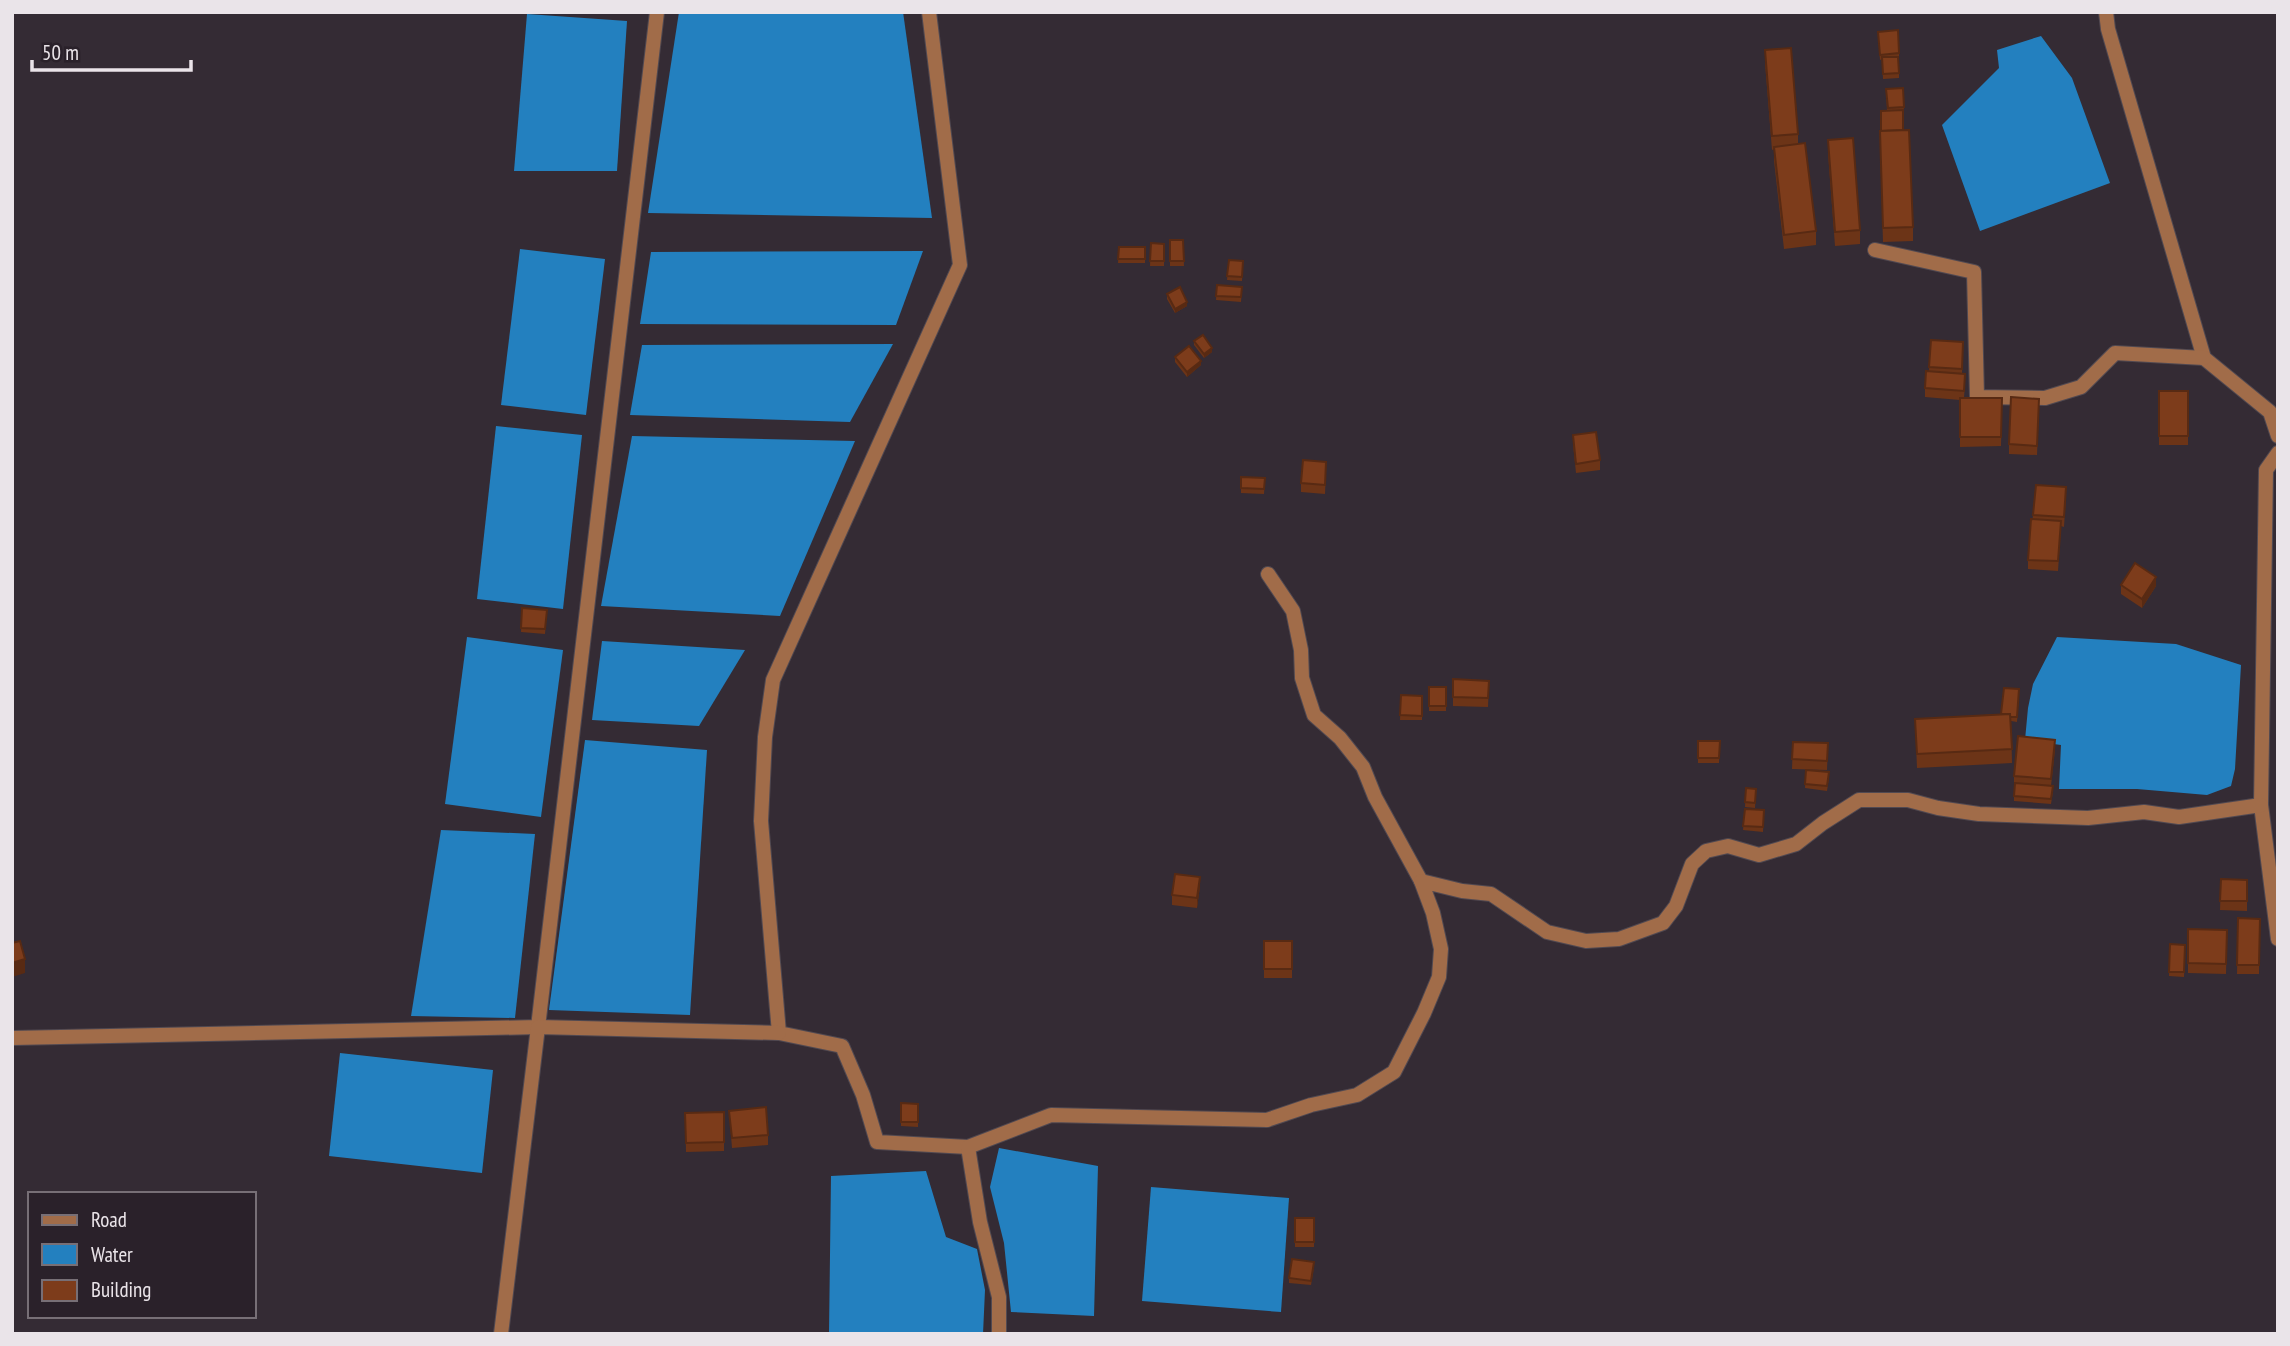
<svg xmlns="http://www.w3.org/2000/svg" width="2290" height="1346" font-family="'PT Sans Narrow',sans-serif">
<rect width="100%" height="100%" fill="#342b34"/>
<!-- water -->
<g fill="#2380bf">
<path d="M 679,12 L 903,12 L 932,218 L 648,213 Z"/>
<path d="M 527,14 L 627,21 L 617,171 L 514,171 Z"/>
<path d="M 2041,36 L 2072,78 L 2110,183 L 1980,231 L 1942,125 L 1999,68 L 1997,50 Z"/>
<path d="M 520,249 L 605,259 L 586,415 L 501,405 Z"/>
<path d="M 923,251 L 896,325 L 640,324 L 651,252 Z"/>
<path d="M 893,344 L 850,422 L 630,415 L 642,345 Z"/>
<path d="M 496,426 L 582,435 L 563,609 L 477,599 Z"/>
<path d="M 632,436 L 855,441 L 780,616 L 601,606 Z"/>
<path d="M 467,637 L 563,650 L 541,817 L 445,804 Z"/>
<path d="M 2057,637 L 2176,644 L 2241,665 L 2235,769 L 2231,786 L 2207,795 L 2137,789 L 2059,789 L 2061,745 L 2025,740 L 2028,708 L 2033,684 Z"/>
<path d="M 602,641 L 745,650 L 699,726 L 592,720 Z"/>
<path d="M 585,740 L 707,750 L 690,1015 L 549,1010 Z"/>
<path d="M 441,830 L 535,834 L 515,1018 L 411,1016 Z"/>
<path d="M 340,1053 L 493,1070 L 482,1173 L 329,1156 Z"/>
<path d="M 999,1148 L 1098,1166 L 1094,1316 L 1011,1312 L 1004,1243 L 990,1187 Z"/>
<path d="M 926,1171 L 946,1237 L 977,1249 L 985,1290 L 983,1334 L 829,1334 L 831,1176 Z"/>
<path d="M 1151,1187 L 1289,1198 L 1281,1312 L 1142,1301 Z"/>
</g>
<g fill="none" stroke-linecap="round" stroke-linejoin="round">
<!-- street casing -->
<g stroke="#514951" stroke-width="16">
<g id="street">
<path d="M 929,12 L 960,265 L 773,680 L 765,737 L 761,821 L 779,1033 L 842,1046 L 863,1095 L 877,1142 L 968,1147"/>
<path d="M 2106,12 L 2108,29 L 2204,358 L 2270,412 L 2278,436"/>
<path d="M 1875,250 L 1974,272 L 1977,397 L 2045,398 L 2081,387 L 2115,353 L 2204,358"/>
<path d="M 2278,453 L 2266,470 L 2261,805 L 2278,939"/>
<path d="M 1268,574 L 1293,611 L 1301,650 L 1302,678 L 1314,715 L 1340,738 L 1363,767 L 1375,797 L 1421,881"/>
<path d="M 12,1038 L 538,1027 L 657,12"/>
<path d="M 501,1334 L 538,1027 L 779,1033"/>
<path d="M 999,1334 L 999,1297 L 980,1222 L 968,1147 L 1051,1115 L 1267,1120 L 1311,1105 L 1357,1095 L 1394,1072 L 1424,1013 L 1439,977 L 1441,949 L 1433,913 L 1421,881 L 1462,891 L 1491,894 L 1547,932 L 1586,941 L 1619,939 L 1663,923 L 1676,906 L 1692,864 L 1706,851 L 1728,846 L 1759,855 L 1796,844 L 1823,823 L 1859,800 L 1908,800 L 1938,808 L 1979,814 L 2088,818 L 2144,812 L 2179,817 L 2261,805"/>
</g>
</g>
<!-- street -->
<use href="#street" stroke="#a16c49" stroke-width="14"/>
</g>
<!-- wall -->
<g fill="#6c3417">
<path d="M 1878,32 L 1899,53 L 1899,78 L 1883,79 L 1882,59 L 1880,60 Z"/>
<path d="M 1765,50 L 1798,134 L 1798,144 L 1816,231 L 1816,245 L 1784,249 L 1774,161 L 1774,149 L 1772,150 L 1765,63 Z"/>
<path d="M 1903,88 L 1904,112 L 1903,112 L 1903,130 L 1913,227 L 1913,241 L 1883,242 L 1880,145 L 1881,131 L 1887,111 L 1886,89 Z"/>
<path d="M 1828,140 L 1860,230 L 1860,244 L 1835,246 L 1828,153 Z"/>
<path d="M 1170,240 L 1183,240 L 1184,266 L 1170,266 Z"/>
<path d="M 1151,243 L 1164,244 L 1164,266 L 1150,266 Z"/>
<path d="M 1119,247 L 1145,247 L 1145,263 L 1118,263 Z"/>
<path d="M 1229,260 L 1243,261 L 1242,281 L 1227,280 Z"/>
<path d="M 1217,285 L 1242,287 L 1241,302 L 1216,300 Z"/>
<path d="M 1167,294 L 1187,306 L 1175,313 L 1167,299 Z"/>
<path d="M 1931,340 L 1963,352 L 1962,373 L 1965,383 L 1964,398 L 2002,398 L 2001,446 L 1960,447 L 1960,400 L 1925,397 L 1925,388 L 1929,371 Z"/>
<path d="M 1194,341 L 1212,352 L 1204,358 L 1194,345 Z"/>
<path d="M 1175,357 L 1201,365 L 1187,377 L 1175,362 Z"/>
<rect x="2159" y="391" width="29" height="54"/>
<path d="M 2039,408 L 2037,455 L 2009,454 L 2009,444 Z"/>
<path d="M 1573,435 L 1600,460 L 1600,470 L 1576,473 L 1573,444 Z"/>
<path d="M 1326,471 L 1325,494 L 1301,492 L 1301,483 Z"/>
<path d="M 1241,477 L 1265,478 L 1264,494 L 1241,493 Z"/>
<path d="M 2066,496 L 2064,527 L 2061,526 L 2058,571 L 2028,569 L 2028,560 L 2033,515 Z"/>
<path d="M 2121,585 L 2156,586 L 2142,608 L 2121,594 Z"/>
<path d="M 522,608 L 547,610 L 545,634 L 521,632 Z"/>
<path d="M 1489,681 L 1488,707 L 1453,706 L 1453,697 Z"/>
<rect x="1429" y="687" width="17" height="24"/>
<path d="M 2019,694 L 2017,722 L 2011,721 L 2012,763 L 1917,768 L 1915,719 L 2001,714 Z"/>
<path d="M 1401,695 L 1422,696 L 1422,720 L 1400,720 Z"/>
<path d="M 1698,741 L 1720,741 L 1719,763 L 1698,763 Z"/>
<path d="M 1793,742 L 1828,743 L 1827,770 L 1792,769 Z"/>
<path d="M 2055,749 L 2051,786 L 2053,791 L 2051,804 L 2014,801 L 2014,776 Z"/>
<path d="M 1806,770 L 1829,777 L 1827,791 L 1805,788 Z"/>
<path d="M 1746,788 L 1756,789 L 1755,808 L 1745,807 Z"/>
<path d="M 1745,809 L 1764,810 L 1763,832 L 1743,830 Z"/>
<path d="M 2221,879 L 2247,880 L 2247,911 L 2220,910 Z"/>
<path d="M 1200,886 L 1197,908 L 1172,905 L 1172,895 Z"/>
<path d="M 2238,918 L 2260,919 L 2259,974 L 2237,974 Z"/>
<path d="M 2188,929 L 2227,930 L 2226,974 L 2188,973 Z"/>
<rect x="1264" y="941" width="28" height="37"/>
<path d="M 2170,944 L 2185,945 L 2184,977 L 2169,976 Z"/>
<path d="M 901,1103 L 918,1104 L 918,1127 L 901,1126 Z"/>
<path d="M 729,1111 L 768,1135 L 768,1145 L 732,1148 Z"/>
<path d="M 724,1112 L 724,1151 L 686,1152 L 685,1113 Z"/>
<rect x="1295" y="1218" width="19" height="29"/>
<path d="M 1314,1267 L 1311,1285 L 1289,1283 L 1289,1278 Z"/>
</g>
<!-- shaded-wall -->
<g fill="#582a13">
<path d="M 1187,302 L 1187,306 L 1175,313 L 1175,309 Z"/>
<path d="M 1212,348 L 1212,352 L 1204,358 L 1204,354 Z"/>
<path d="M 1201,361 L 1201,365 L 1187,377 L 1187,372 Z"/>
<path d="M 2156,577 L 2156,586 L 2142,608 L 2142,599 Z"/>
<path d="M 1200,877 L 1200,886 L 1197,908 L 1197,898 Z"/>
<path d="M 25,959 L 25,973 L 12,977 L 12,963 Z"/>
</g>
<!-- building -->
<g fill="#7d3c1b" stroke="#582a13" stroke-width="2">
<path d="M 1898,30 L 1899,53 L 1880,55 L 1878,32 Z"/>
<path d="M 1791,48 L 1798,134 L 1772,136 L 1765,50 Z"/>
<path d="M 1882,57 L 1898,57 L 1899,73 L 1883,74 Z"/>
<path d="M 1903,88 L 1904,107 L 1888,108 L 1886,89 Z"/>
<path d="M 1903,110 L 1903,130 L 1881,131 L 1881,111 Z"/>
<path d="M 1909,130 L 1913,227 L 1883,228 L 1880,131 Z"/>
<path d="M 1853,138 L 1860,230 L 1835,232 L 1828,140 Z"/>
<path d="M 1805,143 L 1816,231 L 1784,235 L 1774,147 Z"/>
<path d="M 1170,240 L 1183,240 L 1184,261 L 1170,261 Z"/>
<path d="M 1151,243 L 1164,244 L 1164,261 L 1150,261 Z"/>
<path d="M 1119,247 L 1145,247 L 1145,259 L 1118,259 Z"/>
<path d="M 1229,260 L 1243,261 L 1242,277 L 1227,276 Z"/>
<path d="M 1217,285 L 1242,287 L 1241,297 L 1216,296 Z"/>
<path d="M 1180,287 L 1187,302 L 1175,309 L 1167,294 Z"/>
<path d="M 1203,335 L 1212,348 L 1204,354 L 1194,341 Z"/>
<path d="M 1931,340 L 1963,342 L 1962,369 L 1929,367 Z"/>
<path d="M 1189,346 L 1201,361 L 1187,372 L 1175,357 Z"/>
<path d="M 1926,371 L 1965,374 L 1964,391 L 1925,388 Z"/>
<rect x="2159" y="391" width="29" height="45"/>
<path d="M 2011,397 L 2039,399 L 2037,446 L 2009,444 Z"/>
<path d="M 1960,398 L 2002,398 L 2001,437 L 1960,437 Z"/>
<path d="M 1596,432 L 1600,460 L 1576,464 L 1573,435 Z"/>
<path d="M 1303,460 L 1326,462 L 1325,485 L 1301,483 Z"/>
<path d="M 1241,477 L 1265,478 L 1264,489 L 1241,488 Z"/>
<path d="M 2036,485 L 2066,487 L 2064,517 L 2033,515 Z"/>
<path d="M 2031,519 L 2061,521 L 2058,561 L 2028,560 Z"/>
<path d="M 2135,563 L 2156,577 L 2142,599 L 2121,585 Z"/>
<path d="M 522,608 L 547,610 L 545,629 L 521,628 Z"/>
<path d="M 1453,679 L 1489,681 L 1488,698 L 1453,697 Z"/>
<rect x="1429" y="687" width="17" height="19"/>
<path d="M 2004,688 L 2019,689 L 2017,717 L 2010,717 L 2010,714 L 2001,714 Z"/>
<path d="M 1401,695 L 1422,696 L 1422,716 L 1400,715 Z"/>
<path d="M 2010,714 L 2012,749 L 1917,754 L 1915,719 Z"/>
<path d="M 2018,736 L 2055,740 L 2051,779 L 2014,776 Z"/>
<path d="M 1698,741 L 1720,741 L 1719,758 L 1698,758 Z"/>
<path d="M 1793,742 L 1828,743 L 1827,761 L 1792,759 Z"/>
<path d="M 1806,770 L 1829,772 L 1827,786 L 1805,784 Z"/>
<path d="M 2015,783 L 2053,786 L 2051,799 L 2014,796 Z"/>
<path d="M 1746,788 L 1756,789 L 1755,803 L 1745,802 Z"/>
<path d="M 1745,809 L 1764,810 L 1763,827 L 1743,826 Z"/>
<path d="M 1175,874 L 1200,877 L 1197,898 L 1172,895 Z"/>
<path d="M 2221,879 L 2247,880 L 2247,901 L 2220,901 Z"/>
<path d="M 2238,918 L 2260,919 L 2259,965 L 2237,965 Z"/>
<path d="M 2188,929 L 2227,930 L 2226,964 L 2188,963 Z"/>
<path d="M 20,941 L 25,959 L 12,963 L 12,943 Z"/>
<rect x="1264" y="941" width="28" height="28"/>
<path d="M 2170,944 L 2185,945 L 2184,972 L 2169,972 Z"/>
<path d="M 901,1103 L 918,1104 L 918,1122 L 901,1122 Z"/>
<path d="M 766,1107 L 768,1135 L 732,1138 L 729,1111 Z"/>
<path d="M 724,1112 L 724,1142 L 686,1143 L 685,1113 Z"/>
<rect x="1295" y="1218" width="19" height="24"/>
<path d="M 1292,1259 L 1314,1262 L 1311,1281 L 1289,1278 Z"/>
</g>
<!-- border -->
<rect width="2290" height="1346" fill="none" stroke="#eae4e9" stroke-width="28"/>
<!-- legend -->
<rect x="28" y="1192" width="228" height="126" fill="#2a212a" stroke="#776f76" stroke-width="2"/>
<rect x="42" y="1215" width="35" height="10" fill="#a16c49" stroke="#776f76" stroke-width="2"/>
<text x="91" y="1227" font-size="21" fill="#eae4e9">Road</text>
<rect x="42" y="1244" width="35" height="21" fill="#2380bf" stroke="#776f76" stroke-width="2"/>
<text x="91" y="1262" font-size="21" fill="#eae4e9">Water</text>
<rect x="42" y="1280" width="35" height="21" fill="#7d3c1b" stroke="#776f76" stroke-width="2"/>
<text x="91" y="1297" font-size="21" fill="#eae4e9">Building</text>
<!-- scale -->
<path d="M32 60v10h159v-10" fill="none" stroke="#eae4e9" stroke-width="3.5"/>
<text x="42" y="60" font-size="21" fill="#eae4e9" stroke="#2a212a" stroke-width="5" paint-order="stroke">50 m</text>
</svg>
